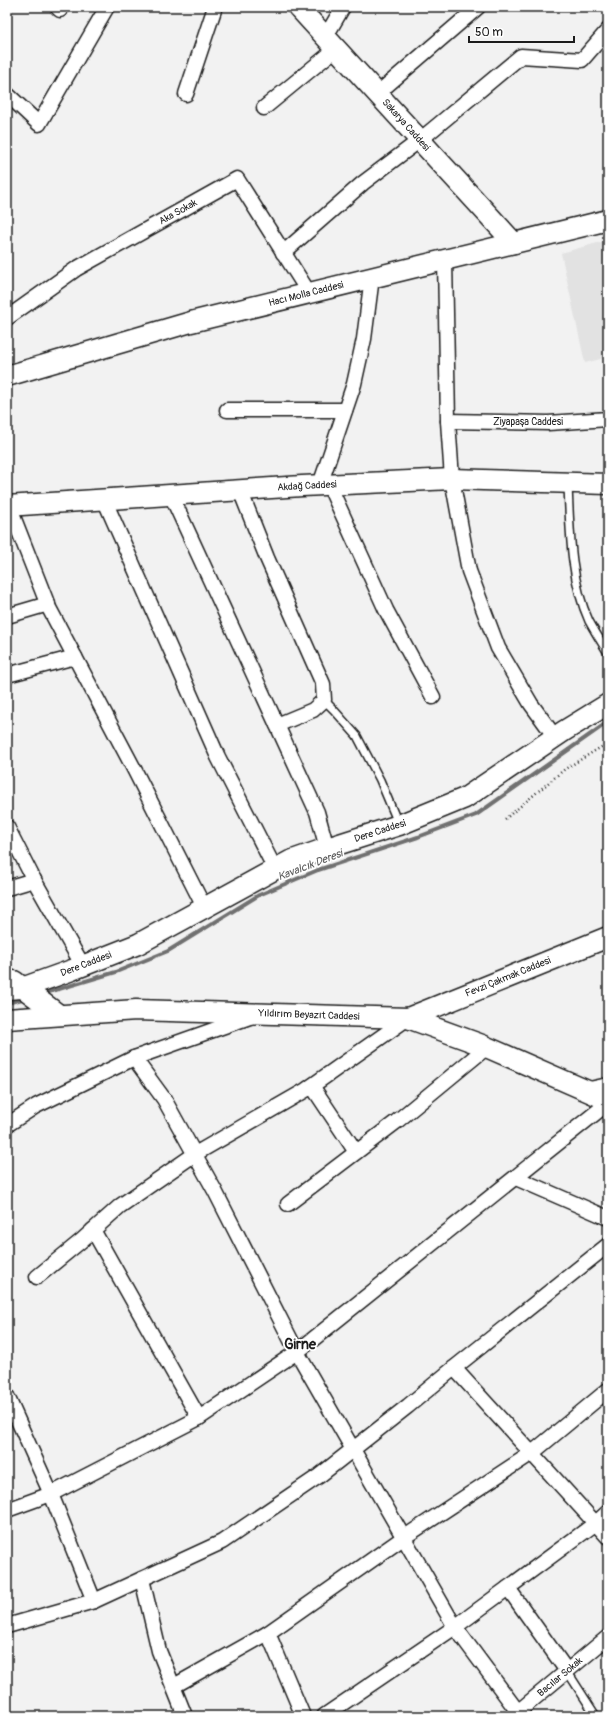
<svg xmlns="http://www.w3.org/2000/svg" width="615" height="1723" font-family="Pangolin,sans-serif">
<rect width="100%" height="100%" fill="#f2f2f2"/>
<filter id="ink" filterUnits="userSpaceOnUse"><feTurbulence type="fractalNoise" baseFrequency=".025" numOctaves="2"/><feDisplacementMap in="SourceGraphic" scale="8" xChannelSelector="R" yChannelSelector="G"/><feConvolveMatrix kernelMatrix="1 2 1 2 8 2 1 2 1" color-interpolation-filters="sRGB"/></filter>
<g filter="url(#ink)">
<!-- built -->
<path fill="#e2e2e2" d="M 608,240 L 608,357 L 585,363 L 561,253 Z"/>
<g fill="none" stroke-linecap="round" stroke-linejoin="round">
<!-- stream -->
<g stroke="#707070" stroke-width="4">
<path d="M 42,994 L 116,972 L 168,951 L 259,895 L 318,870 L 418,837 L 476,815 L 608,722"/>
<path d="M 7,1003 L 26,998"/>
</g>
<!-- lane casing -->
<g stroke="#1c1c1c" stroke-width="10">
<g id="lane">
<path d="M 568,485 C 570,530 570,579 589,621 C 595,632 602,643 608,653"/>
<path d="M 324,700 L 334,710 L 357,736 L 380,780 L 398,823"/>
<path d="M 567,1671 L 596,1716"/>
</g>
</g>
<!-- street casing -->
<g stroke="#1c1c1c" stroke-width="17">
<g id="street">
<path d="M 57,7 L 60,10"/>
<path d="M 326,36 L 343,7"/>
<path d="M 378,93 L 478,7"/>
<path d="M 7,94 L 39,124 L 107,7"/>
<path d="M 186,94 L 215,7"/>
<path d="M 264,108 L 337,48"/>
<path d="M 283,253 L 363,183 L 420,140 L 521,56 L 582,60 L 608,30"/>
<path d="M 445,260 L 448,421 L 452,479 L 469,571 L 498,648 L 531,704 L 555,737"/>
<path d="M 7,318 L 76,269 L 237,179 L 309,293"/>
<path d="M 227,410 L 345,410"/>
<path d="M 448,421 L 548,423 L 608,419"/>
<path d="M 320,485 L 354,384 L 364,339 L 372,277"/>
<path d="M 329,485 L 386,610 L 433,697"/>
<path d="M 240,490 L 267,558 L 323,684 L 324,700 L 313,710 L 277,725"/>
<path d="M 171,495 L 317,812 L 327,848"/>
<path d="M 104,499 L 218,757 L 275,869"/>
<path d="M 9,506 L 49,608 L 133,767 L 204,907"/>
<path d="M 7,616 L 48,604"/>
<path d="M 7,675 L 75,657"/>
<path d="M 7,827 L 34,880 L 83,966"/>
<path d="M 7,888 L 34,880"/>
<path d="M 134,1058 L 164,1099 L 215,1191 L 297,1352 L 455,1627 L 518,1712"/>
<path d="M 312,1086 L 356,1152"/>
<path d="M 585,1090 L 608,1085"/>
<path d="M 7,1125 L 36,1106 L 134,1058 L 250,1017"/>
<path d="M 516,1178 L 608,1218"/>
<path d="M 288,1204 L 396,1122 L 487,1047"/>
<path d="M 93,1230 L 199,1418"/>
<path d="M 37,1277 L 81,1241 L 120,1206 L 195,1154 L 306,1090 L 408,1018"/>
<path d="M 454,1368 L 608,1537"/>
<path d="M 7,1396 L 51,1494 L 94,1601"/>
<path d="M 7,1510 L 51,1494 L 199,1418 L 297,1352 L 608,1103"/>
<path d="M 142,1579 L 159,1651 L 185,1716"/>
<path d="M 508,1588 L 567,1671"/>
<path d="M 7,1626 L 94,1601 L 222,1542 L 319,1476 L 408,1406 L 454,1368 L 608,1245"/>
<path d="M 268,1633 L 303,1716"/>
<path d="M 174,1686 L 268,1633 L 403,1538 L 532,1453 L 608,1390"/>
<path d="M 324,1716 L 455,1627 L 596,1523 L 608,1512"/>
<path d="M 513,1716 L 608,1637"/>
</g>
</g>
<!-- secondary casing -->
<g stroke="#1c1c1c" stroke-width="23">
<g id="secondary">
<path d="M 298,7 L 514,243"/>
<path d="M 7,376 L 191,322 L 608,220"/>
<path d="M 7,506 L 302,486 L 452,479 L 608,484"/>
<path d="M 14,981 L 59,1015"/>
<path d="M 7,989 L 22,988 L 72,970 L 138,944 L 290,861 L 327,848 L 399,825 L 465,798 L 564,731 L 608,704"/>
<path d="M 408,1018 L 608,937"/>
<path d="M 7,1019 L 136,1010 L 408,1018 L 482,1045 L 608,1100"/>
</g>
</g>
<!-- path -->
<path stroke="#1c1c1c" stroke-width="2.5" stroke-dasharray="1 3" stroke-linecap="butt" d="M 505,819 L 565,769 L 608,743"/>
<!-- lane -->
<use href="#lane" stroke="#fff" stroke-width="7"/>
<!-- street -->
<use href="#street" stroke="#fff" stroke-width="14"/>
<!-- secondary -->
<use href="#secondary" stroke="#fff" stroke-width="20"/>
</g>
</g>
<g text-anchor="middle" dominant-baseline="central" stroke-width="3.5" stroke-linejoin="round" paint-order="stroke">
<!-- street labels -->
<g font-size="10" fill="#1c1c1c" stroke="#fff">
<text transform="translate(406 125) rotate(48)">Sakarya Caddesi</text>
<text transform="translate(178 212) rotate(-29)">Aka Sokak</text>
<text transform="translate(306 294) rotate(-14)">Hacı Molla Caddesi</text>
<text x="528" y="422">Ziyapaşa Caddesi</text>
<text transform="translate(307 486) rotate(-3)">Akdağ Caddesi</text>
<text transform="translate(380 831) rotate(-18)">Dere Caddesi</text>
<text transform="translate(86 964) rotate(-21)">Dere Caddesi</text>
<text transform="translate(508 977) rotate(-22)">Fevzi Çakmak Caddesi</text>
<text transform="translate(309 1015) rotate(2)">Yıldırım Beyazıt Caddesi</text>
<text transform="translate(560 1677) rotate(-40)">Bacılar Sokak</text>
</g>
<!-- water labels -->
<g font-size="11" font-style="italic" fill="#5b5b5b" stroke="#fff">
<text transform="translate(310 865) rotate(-21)">Kavalcık Deresi</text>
</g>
<!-- district labels -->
<g font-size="14" font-weight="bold" fill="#1c1c1c" stroke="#fff">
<text x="300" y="1344">Girne</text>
</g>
</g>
<!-- margin -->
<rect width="615" height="1723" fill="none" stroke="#fff" stroke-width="24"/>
<rect x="12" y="12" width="591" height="1699" fill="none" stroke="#1c1c1c" stroke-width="1.5" filter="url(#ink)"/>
<!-- scale -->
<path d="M469 36v6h105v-6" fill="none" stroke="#1c1c1c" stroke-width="2"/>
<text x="475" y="36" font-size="12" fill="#1c1c1c" stroke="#ffffff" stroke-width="3" paint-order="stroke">50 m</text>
</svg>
